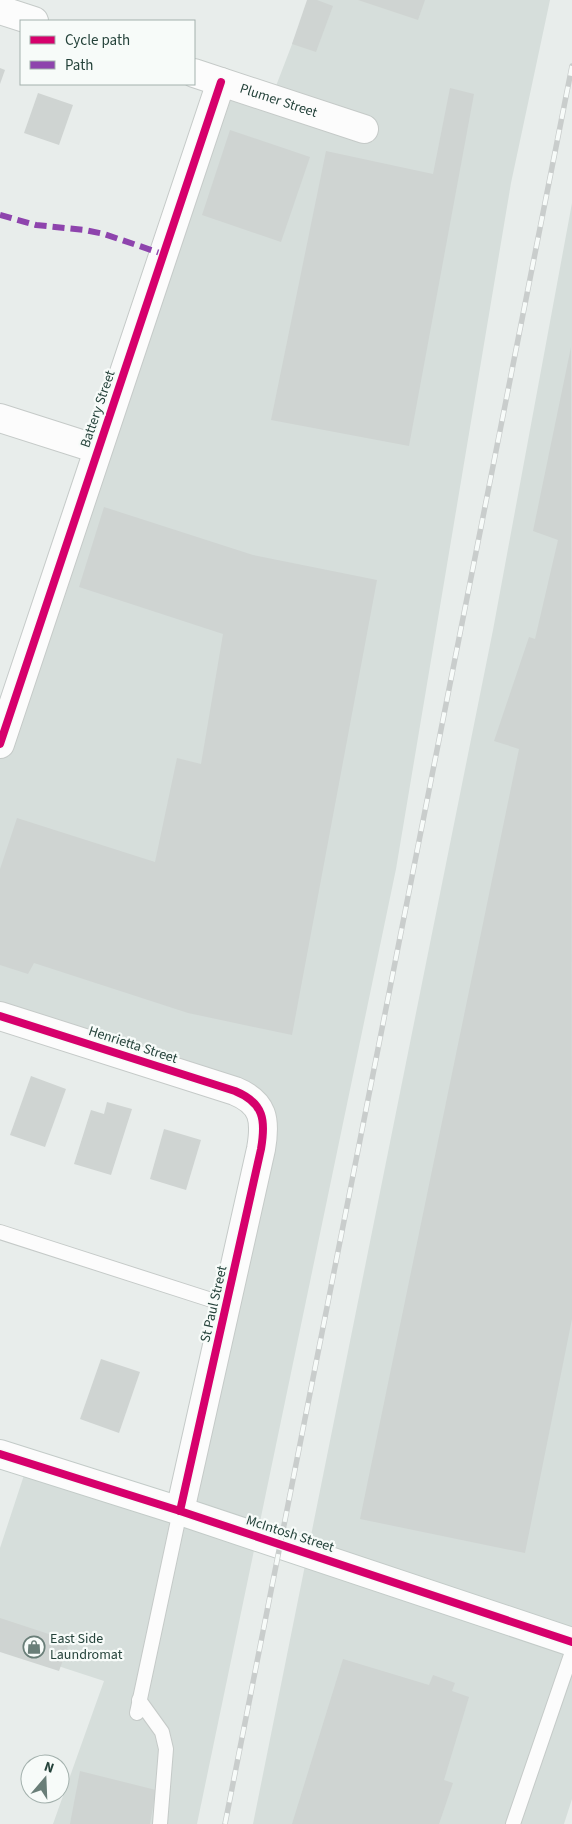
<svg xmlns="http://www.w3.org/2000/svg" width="572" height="1824" font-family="'Source Sans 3',sans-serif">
<rect width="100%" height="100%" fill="#e8edeb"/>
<!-- built -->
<g fill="#d6dedb">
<path d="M 309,0 L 550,0 L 511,183 L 396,869 L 197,1824 L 53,1824 L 104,1681 L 0,1647 L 0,1548 L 28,1463 L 179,1511 L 262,1116 L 0,1016 L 0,744 L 221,82 L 271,99 Z"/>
<path d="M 572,203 L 572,1799 L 564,1824 L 253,1824 L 493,630 Z"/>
</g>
<!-- building -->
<g fill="#cfd4d2">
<path d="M 307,0 L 317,0 L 333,6 L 316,52 L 292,44 Z"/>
<path d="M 358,0 L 425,0 L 418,20 Z"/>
<path d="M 0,68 L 5,70 L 0,84 Z"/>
<path d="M 450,88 L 474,94 L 409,446 L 271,420 L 326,151 L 433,174 Z"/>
<path d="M 38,93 L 73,105 L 59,145 L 24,133 Z"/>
<path d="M 230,130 L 310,157 L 281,242 L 202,215 Z"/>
<path d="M 571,347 L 572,1319 L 525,1553 L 360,1519 L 519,749 L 494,741 L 529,637 L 535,639 L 558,540 L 533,531 Z"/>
<path d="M 104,507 L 253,555 L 377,580 L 292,1035 L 188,1013 L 34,963 L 28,974 L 0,965 L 0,869 L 17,818 L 155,862 L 177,758 L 201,764 L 223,634 L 79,587 Z"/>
<path d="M 31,1076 L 66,1089 L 45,1147 L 10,1135 Z"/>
<path d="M 107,1102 L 132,1109 L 111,1175 L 74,1164 L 91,1110 L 104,1114 Z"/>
<path d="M 164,1129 L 201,1140 L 186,1190 L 150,1179 Z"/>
<path d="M 101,1359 L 140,1372 L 119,1433 L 80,1419 Z"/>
<path d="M 0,1618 L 70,1641 L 59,1671 L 0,1652 Z"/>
<path d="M 343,1659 L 429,1685 L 433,1675 L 455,1683 L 452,1691 L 469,1697 L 444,1780 L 453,1783 L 439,1824 L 292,1824 Z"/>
<path d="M 80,1771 L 156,1790 L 150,1824 L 70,1824 Z"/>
</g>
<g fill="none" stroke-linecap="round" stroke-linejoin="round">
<!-- lane casing -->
<g stroke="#c5cac8" stroke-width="16">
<g id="lane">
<path d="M 0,1232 L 227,1305"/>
<path d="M 139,1700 L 162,1732 L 166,1749 L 160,1824"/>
<path d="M 137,1713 L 180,1511"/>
<path d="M 513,1824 L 572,1652"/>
</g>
</g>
<!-- street casing -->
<g stroke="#c5cac8" stroke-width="30">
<g id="street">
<path d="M 0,10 L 34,21"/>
<path id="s1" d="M 194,73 L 364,129"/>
<path d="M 0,418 L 97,449"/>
<path d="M 0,744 L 221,82"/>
<path d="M 0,1016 L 235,1091 C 264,1103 266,1120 261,1149 L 180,1511"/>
</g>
</g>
<!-- secondary casing -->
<g stroke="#c3cbc8" stroke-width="30">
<path id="secondary" d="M 0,1454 L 180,1511 L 572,1642"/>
</g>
<!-- lane -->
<use href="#lane" stroke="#fcfcfc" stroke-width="14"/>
<!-- street -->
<use href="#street" stroke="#fcfcfc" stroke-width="28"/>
<!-- secondary -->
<use href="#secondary" stroke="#fcfcfc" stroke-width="28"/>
<!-- rail casing -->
<g stroke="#c9cdcc" stroke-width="5.5">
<path id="rail" d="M 225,1824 L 572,66"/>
</g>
<!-- rail -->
<use href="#rail" stroke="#f7fbf9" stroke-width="4" stroke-dasharray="11" stroke-linecap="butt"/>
<!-- quiet -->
<path stroke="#8e44ad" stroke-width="6" stroke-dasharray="12 6" stroke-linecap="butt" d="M 0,215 L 36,225 L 85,230 L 104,234 L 163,254"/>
<!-- cycleway casing -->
<g stroke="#f7fbf9" stroke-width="11">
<g id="cycleway">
<path d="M 0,744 L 221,82"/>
<path d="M 0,1016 L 235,1091 C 264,1103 266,1120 261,1149 L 180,1511"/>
<path d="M 0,1454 L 180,1511 L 572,1642"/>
</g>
</g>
<!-- cycleway -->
<use href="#cycleway" stroke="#d6006c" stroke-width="8"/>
</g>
<!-- icons -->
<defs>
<g id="shop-ring" transform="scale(1.125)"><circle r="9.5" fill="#f7fbf9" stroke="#697e78" stroke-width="1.5"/><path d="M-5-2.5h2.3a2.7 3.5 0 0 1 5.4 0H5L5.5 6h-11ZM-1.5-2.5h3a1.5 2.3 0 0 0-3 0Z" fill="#697e78"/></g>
</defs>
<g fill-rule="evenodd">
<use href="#shop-ring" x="34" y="1647"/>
</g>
<g text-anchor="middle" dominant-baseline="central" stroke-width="4.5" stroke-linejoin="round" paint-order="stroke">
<!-- street labels -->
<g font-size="14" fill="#24423a" stroke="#f7fbf9">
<text stroke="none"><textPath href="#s1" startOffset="89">Plumer Street</textPath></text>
<text transform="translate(98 409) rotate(-71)">Battery Street</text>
<text transform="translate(133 1045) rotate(18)">Henrietta Street</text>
<text transform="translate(214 1304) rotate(-77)">St Paul Street</text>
<text transform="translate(290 1534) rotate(18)">McIntosh Street</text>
</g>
<!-- poi labels -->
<g font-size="14" fill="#24423a" stroke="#f7fbf9" text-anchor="start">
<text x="50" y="1639">East Side<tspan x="50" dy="16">Laundromat</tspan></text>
</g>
</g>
<!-- legend -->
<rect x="20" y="20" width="175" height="65" fill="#f7fbf9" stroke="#a3b1ad"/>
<rect x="30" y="36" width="25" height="8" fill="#d6006c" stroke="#a3b1ad"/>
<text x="65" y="45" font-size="15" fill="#24423a">Cycle path</text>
<rect x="30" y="61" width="25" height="8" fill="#8e44ad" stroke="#a3b1ad"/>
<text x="65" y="70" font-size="15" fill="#24423a">Path</text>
<!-- north arrow -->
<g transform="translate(45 1779) rotate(19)"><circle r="24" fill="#f7fbf9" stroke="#a3b1ad"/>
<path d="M0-4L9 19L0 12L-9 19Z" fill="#697e78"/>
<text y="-8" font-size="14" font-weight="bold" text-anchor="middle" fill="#24423a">N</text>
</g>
</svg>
